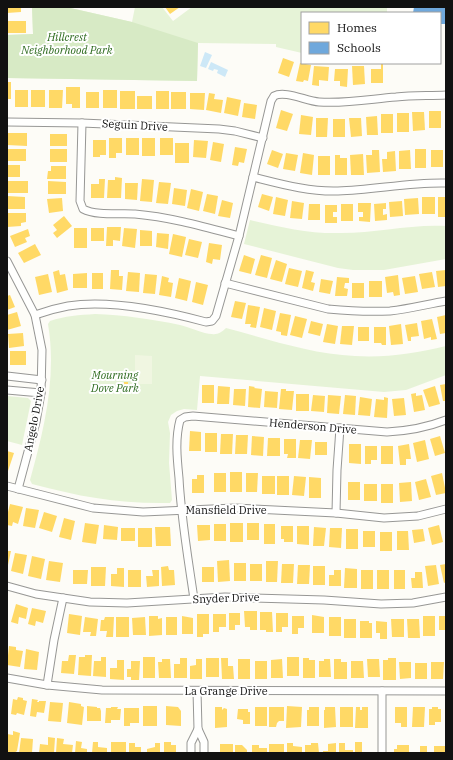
<svg xmlns="http://www.w3.org/2000/svg" width="453" height="760" font-family="'IBM Plex Serif',serif">
<rect width="100%" height="100%" fill="#fdfcf7"/>
<!-- green -->
<g fill="#e6f3d7">
<path d="M 32,7 L 66,7 L 132,22 L 135,7 L 162,7 L 173,21 L 192,7 L 387,7 L 387,13 L 302,13 L 302,53 L 276,47 L 276,44 L 198,43 L 197,81 L 7,78 L 7,35 L 33,34 Z"/>
<path d="M 250,220 C 280,227 310,234 341,233 C 376,233 411,224 446,226 L 446,259 L 384,270 L 353,270 L 338,268 L 244,244 Z"/>
<path d="M 95,314 C 123,315 152,319 180,325 C 189,327 204,334 212,334 C 217,335 222,332 226,328 C 268,339 311,354 355,356 C 386,358 416,353 446,346 L 446,375 L 406,390 L 384,392 L 200,376 L 197,410 L 184,409 L 177,411 L 171,415 L 168,422 L 170,433 L 169,463 L 172,500 L 170,503 C 119,504 81,497 32,484 L 30,480 C 44,430 57,377 48,324 L 50,321 C 65,316 79,315 95,314 Z"/>
<path d="M 7,396 L 28,398 L 31,401 L 22,445 L 7,441 Z"/>
</g>
<!-- forest -->
<path fill="#d7eac5" d="M 32,7 L 66,7 L 132,22 L 198,43 L 197,81 L 7,78 L 7,35 L 33,34 Z"/>
<!-- pitch -->
<path fill="#f0f6e1" d="M 135,355 L 152,356 L 152,384 L 135,384 Z"/>
<!-- water -->
<g fill="#cde8f7">
<path d="M 205,52 L 212,55 L 206,68 L 200,66 Z"/>
<path d="M 211,62 L 228,70 L 225,77 L 217,73 L 218,70 L 214,69 L 213,71 L 208,69 Z"/>
</g>
<!-- homes -->
<g fill="#ffd966">
<path d="M 7,7 L 21,7 L 21,12 L 7,13 Z"/>
<path d="M 165,7 L 180,7 L 170,14 Z"/>
<rect x="7" y="21" width="19" height="12"/>
<path d="M 283,58 L 294,62 L 289,77 L 278,73 Z"/>
<path d="M 300,63 L 311,65 L 308,81 L 304,80 L 303,82 L 296,81 Z"/>
<path d="M 381,63 L 383,63 L 383,83 L 371,83 L 371,69 L 381,69 Z"/>
<path d="M 314,66 L 329,67 L 328,81 L 319,80 L 319,86 L 312,85 Z"/>
<path d="M 352,66 L 364,66 L 365,84 L 353,85 Z"/>
<path d="M 335,69 L 348,69 L 347,87 L 340,86 L 340,81 L 334,81 Z"/>
<rect x="7" y="82" width="4" height="17"/>
<path d="M 66,87 L 80,87 L 80,108 L 72,108 L 72,104 L 66,104 Z"/>
<rect x="15" y="90" width="13" height="17"/>
<rect x="31" y="90" width="14" height="17"/>
<path d="M 49,90 L 63,90 L 62,108 L 49,108 Z"/>
<rect x="103" y="90" width="14" height="18"/>
<rect x="120" y="91" width="15" height="18"/>
<rect x="156" y="91" width="13" height="18"/>
<rect x="86" y="92" width="13" height="16"/>
<rect x="171" y="92" width="15" height="17"/>
<path d="M 190,93 L 205,93 L 204,110 L 190,109 Z"/>
<path d="M 209,93 L 215,94 L 214,99 L 223,100 L 221,113 L 206,110 Z"/>
<rect x="137" y="96" width="15" height="13"/>
<path d="M 227,97 L 241,100 L 238,116 L 224,113 Z"/>
<path d="M 244,103 L 257,105 L 255,119 L 242,117 Z"/>
<path d="M 281,110 L 293,114 L 287,131 L 276,128 Z"/>
<rect x="429" y="111" width="12" height="17"/>
<path d="M 412,112 L 424,112 L 425,130 L 413,131 Z"/>
<rect x="397" y="113" width="12" height="19"/>
<rect x="381" y="114" width="12" height="19"/>
<path d="M 301,115 L 313,117 L 311,135 L 299,134 Z"/>
<path d="M 377,116 L 378,135 L 367,135 L 366,117 Z"/>
<path d="M 316,118 L 328,118 L 327,137 L 316,137 Z"/>
<path d="M 349,118 L 361,118 L 362,136 L 351,137 Z"/>
<rect x="333" y="119" width="12" height="18"/>
<path d="M 7,133 L 27,133 L 27,146 L 7,145 Z"/>
<rect x="50" y="134" width="17" height="12"/>
<path d="M 109,138 L 122,138 L 122,153 L 116,153 L 116,158 L 109,158 Z"/>
<rect x="126" y="138" width="13" height="17"/>
<rect x="142" y="138" width="13" height="18"/>
<rect x="160" y="138" width="13" height="17"/>
<path d="M 93,140 L 106,140 L 106,155 L 100,155 L 100,157 L 93,157 Z"/>
<path d="M 194,140 L 208,141 L 206,158 L 193,157 Z"/>
<path d="M 213,142 L 224,144 L 221,162 L 210,160 Z"/>
<rect x="175" y="143" width="14" height="20"/>
<path d="M 235,147 L 247,149 L 244,163 L 239,162 L 238,166 L 232,165 Z"/>
<rect x="7" y="149" width="19" height="12"/>
<rect x="50" y="149" width="17" height="13"/>
<rect x="415" y="149" width="11" height="19"/>
<path d="M 272,150 L 283,154 L 278,168 L 267,164 Z"/>
<path d="M 372,150 L 379,150 L 380,172 L 367,173 L 366,155 L 372,155 Z"/>
<path d="M 410,150 L 411,169 L 399,169 L 399,151 Z"/>
<rect x="431" y="150" width="12" height="17"/>
<path d="M 395,151 L 396,171 L 383,172 L 382,159 L 387,159 L 387,152 Z"/>
<path d="M 286,153 L 298,155 L 295,171 L 283,169 Z"/>
<path d="M 303,153 L 314,155 L 312,175 L 300,173 Z"/>
<path d="M 363,154 L 364,175 L 351,175 L 350,155 Z"/>
<path d="M 335,155 L 340,155 L 340,158 L 347,158 L 347,175 L 335,175 Z"/>
<rect x="318" y="156" width="12" height="19"/>
<rect x="7" y="165" width="13" height="12"/>
<path d="M 51,166 L 66,166 L 66,179 L 47,179 L 48,171 L 51,171 Z"/>
<path d="M 115,177 L 122,178 L 121,198 L 107,198 L 108,180 L 115,180 Z"/>
<path d="M 99,179 L 105,179 L 104,198 L 91,198 L 91,184 L 99,184 Z"/>
<path d="M 142,179 L 154,180 L 152,202 L 140,201 Z"/>
<rect x="7" y="181" width="21" height="12"/>
<path d="M 48,181 L 66,182 L 66,194 L 48,194 Z"/>
<path d="M 159,182 L 171,183 L 168,204 L 156,203 Z"/>
<path d="M 125,183 L 138,183 L 137,200 L 125,199 Z"/>
<path d="M 174,188 L 187,190 L 185,206 L 172,204 Z"/>
<path d="M 191,189 L 203,192 L 199,211 L 187,208 Z"/>
<path d="M 207,194 L 218,196 L 215,214 L 203,211 Z"/>
<path d="M 262,194 L 273,197 L 269,211 L 258,207 Z"/>
<path d="M 7,196 L 25,197 L 25,209 L 7,209 Z"/>
<path d="M 276,197 L 288,200 L 285,216 L 273,214 Z"/>
<rect x="422" y="197" width="13" height="17"/>
<rect x="438" y="197" width="8" height="20"/>
<path d="M 62,198 L 63,211 L 49,213 L 47,199 Z"/>
<path d="M 418,198 L 419,214 L 405,215 L 404,199 Z"/>
<path d="M 222,200 L 233,203 L 230,218 L 218,216 Z"/>
<path d="M 292,201 L 304,203 L 302,219 L 290,218 Z"/>
<path d="M 402,201 L 403,216 L 390,217 L 389,202 Z"/>
<path d="M 358,203 L 371,203 L 370,222 L 359,221 L 359,217 L 363,217 L 363,212 L 358,212 Z"/>
<path d="M 386,203 L 386,209 L 383,209 L 383,215 L 387,214 L 387,220 L 375,221 L 374,204 Z"/>
<path d="M 309,204 L 320,204 L 320,220 L 308,220 Z"/>
<rect x="341" y="204" width="12" height="17"/>
<path d="M 325,205 L 337,205 L 337,212 L 333,212 L 333,217 L 337,217 L 337,223 L 325,223 Z"/>
<path d="M 7,213 L 26,213 L 26,222 L 21,223 L 21,226 L 7,227 Z"/>
<path d="M 64,216 L 72,226 L 57,238 L 53,233 L 57,230 L 53,225 Z"/>
<path d="M 107,227 L 121,227 L 120,241 L 113,240 L 113,246 L 106,246 Z"/>
<rect x="74" y="228" width="13" height="20"/>
<rect x="91" y="228" width="13" height="13"/>
<path d="M 124,228 L 137,229 L 135,248 L 122,246 Z"/>
<path d="M 28,229 L 30,236 L 25,238 L 27,242 L 15,247 L 10,236 Z"/>
<path d="M 140,230 L 152,231 L 152,246 L 140,246 Z"/>
<path d="M 157,233 L 169,234 L 168,249 L 156,247 Z"/>
<path d="M 173,234 L 186,237 L 182,257 L 169,254 Z"/>
<path d="M 189,239 L 202,242 L 198,258 L 185,255 Z"/>
<path d="M 209,243 L 222,245 L 220,260 L 213,259 L 212,264 L 206,262 Z"/>
<path d="M 35,244 L 41,255 L 24,263 L 18,253 Z"/>
<path d="M 244,255 L 255,259 L 251,274 L 239,271 Z"/>
<path d="M 261,255 L 272,258 L 267,278 L 255,275 Z"/>
<path d="M 276,260 L 287,264 L 282,282 L 270,279 Z"/>
<path d="M 289,268 L 302,271 L 298,287 L 285,284 Z"/>
<path d="M 59,270 L 60,275 L 65,274 L 68,290 L 57,293 L 53,272 Z"/>
<path d="M 111,270 L 119,270 L 119,276 L 123,276 L 122,290 L 110,289 Z"/>
<path d="M 306,270 L 314,272 L 311,282 L 315,283 L 313,291 L 302,288 Z"/>
<path d="M 446,270 L 446,286 L 438,287 L 436,271 Z"/>
<path d="M 128,272 L 140,273 L 139,292 L 126,291 Z"/>
<path d="M 432,272 L 435,287 L 422,289 L 419,274 Z"/>
<path d="M 87,273 L 87,288 L 73,288 L 73,274 Z"/>
<rect x="92" y="273" width="11" height="16"/>
<path d="M 48,274 L 52,292 L 39,295 L 35,277 Z"/>
<path d="M 145,274 L 157,275 L 155,294 L 143,293 Z"/>
<path d="M 398,275 L 400,295 L 394,296 L 393,292 L 387,293 L 385,277 Z"/>
<path d="M 162,276 L 169,278 L 168,282 L 173,283 L 171,297 L 159,295 Z"/>
<path d="M 415,276 L 418,292 L 405,294 L 402,278 Z"/>
<path d="M 337,277 L 349,278 L 349,283 L 345,283 L 344,288 L 348,289 L 347,296 L 335,296 Z"/>
<path d="M 179,278 L 191,281 L 187,301 L 175,298 Z"/>
<path d="M 321,279 L 333,281 L 330,294 L 319,292 Z"/>
<rect x="369" y="281" width="13" height="16"/>
<path d="M 196,282 L 208,285 L 203,305 L 192,302 Z"/>
<rect x="352" y="283" width="12" height="15"/>
<path d="M 10,295 L 15,307 L 7,310 L 7,296 Z"/>
<path d="M 235,301 L 246,303 L 242,319 L 231,317 Z"/>
<path d="M 248,305 L 260,307 L 256,328 L 250,327 L 251,324 L 245,324 Z"/>
<path d="M 264,308 L 276,311 L 272,330 L 260,327 Z"/>
<path d="M 17,312 L 21,326 L 7,330 L 7,315 Z"/>
<path d="M 280,313 L 291,315 L 287,336 L 281,335 L 281,332 L 276,331 Z"/>
<path d="M 446,315 L 446,333 L 440,334 L 437,317 Z"/>
<path d="M 295,316 L 307,319 L 302,338 L 290,335 Z"/>
<path d="M 432,319 L 437,339 L 431,340 L 431,337 L 424,339 L 421,321 Z"/>
<path d="M 311,321 L 323,324 L 320,336 L 308,333 Z"/>
<path d="M 417,323 L 419,336 L 411,337 L 411,341 L 408,341 L 405,325 Z"/>
<path d="M 327,324 L 338,326 L 335,344 L 323,342 Z"/>
<path d="M 401,324 L 403,344 L 391,345 L 389,326 Z"/>
<path d="M 342,326 L 354,326 L 352,345 L 340,344 Z"/>
<rect x="358" y="327" width="11" height="14"/>
<path d="M 374,327 L 386,327 L 386,345 L 382,345 L 381,343 L 374,343 Z"/>
<path d="M 23,333 L 24,346 L 9,348 L 8,334 Z"/>
<rect x="10" y="351" width="16" height="14"/>
<path d="M 124,382 L 128,382 L 128,384 L 130,384 L 130,388 L 128,388 L 128,390 L 124,390 L 124,388 L 121,388 L 122,384 L 124,384 Z"/>
<path d="M 446,384 L 446,401 L 443,401 L 440,385 Z"/>
<rect x="202" y="385" width="12" height="18"/>
<path d="M 218,386 L 230,387 L 229,404 L 217,404 Z"/>
<path d="M 249,386 L 255,387 L 254,388 L 262,389 L 260,408 L 248,407 Z"/>
<path d="M 435,386 L 440,404 L 429,407 L 423,390 Z"/>
<path d="M 234,389 L 246,389 L 245,406 L 233,405 Z"/>
<path d="M 281,389 L 286,389 L 286,391 L 294,391 L 292,410 L 279,409 Z"/>
<path d="M 265,391 L 278,392 L 277,408 L 264,407 Z"/>
<path d="M 416,393 L 416,396 L 422,395 L 425,410 L 414,412 L 411,394 Z"/>
<rect x="296" y="394" width="13" height="17"/>
<path d="M 313,395 L 325,396 L 324,412 L 311,411 Z"/>
<path d="M 328,395 L 341,396 L 339,414 L 327,413 Z"/>
<path d="M 345,395 L 356,396 L 355,415 L 343,414 Z"/>
<path d="M 360,397 L 372,399 L 370,416 L 358,415 Z"/>
<path d="M 384,397 L 388,398 L 387,418 L 374,417 L 376,399 L 384,400 Z"/>
<path d="M 404,398 L 406,415 L 394,416 L 392,399 Z"/>
<path d="M 190,431 L 201,432 L 201,451 L 189,451 Z"/>
<rect x="205" y="433" width="12" height="19"/>
<path d="M 221,434 L 233,434 L 232,454 L 220,454 Z"/>
<path d="M 236,435 L 248,435 L 247,454 L 235,454 Z"/>
<path d="M 252,436 L 264,437 L 263,456 L 251,455 Z"/>
<path d="M 440,436 L 445,453 L 435,456 L 430,439 Z"/>
<path d="M 268,438 L 280,438 L 280,456 L 267,456 Z"/>
<path d="M 284,439 L 296,439 L 296,458 L 287,458 L 288,454 L 284,454 Z"/>
<path d="M 300,440 L 312,440 L 310,459 L 298,458 Z"/>
<path d="M 425,440 L 429,459 L 417,462 L 413,443 Z"/>
<rect x="315" y="442" width="12" height="13"/>
<path d="M 349,444 L 361,444 L 361,464 L 349,463 Z"/>
<path d="M 409,444 L 411,459 L 406,459 L 406,465 L 400,465 L 398,446 Z"/>
<path d="M 365,446 L 377,446 L 377,460 L 371,460 L 371,464 L 365,464 Z"/>
<rect x="381" y="446" width="12" height="18"/>
<path d="M 7,451 L 14,453 L 7,474 Z"/>
<rect x="230" y="472" width="12" height="20"/>
<rect x="214" y="473" width="12" height="19"/>
<path d="M 246,473 L 258,473 L 257,492 L 246,492 Z"/>
<path d="M 442,473 L 446,493 L 436,495 L 431,476 Z"/>
<path d="M 197,475 L 204,475 L 204,493 L 192,493 L 192,479 L 197,479 Z"/>
<rect x="262" y="476" width="13" height="18"/>
<rect x="277" y="476" width="12" height="19"/>
<path d="M 294,476 L 306,477 L 304,496 L 292,495 Z"/>
<path d="M 309,477 L 321,478 L 321,498 L 309,498 Z"/>
<path d="M 426,479 L 431,497 L 419,500 L 415,482 Z"/>
<rect x="348" y="482" width="12" height="18"/>
<path d="M 411,482 L 412,501 L 400,502 L 399,483 Z"/>
<rect x="364" y="484" width="13" height="17"/>
<rect x="381" y="484" width="12" height="19"/>
<path d="M 10,504 L 23,507 L 18,524 L 13,522 L 12,526 L 7,525 L 7,516 Z"/>
<path d="M 26,508 L 39,510 L 35,528 L 23,526 Z"/>
<path d="M 44,512 L 57,516 L 52,532 L 39,528 Z"/>
<path d="M 64,518 L 75,521 L 71,540 L 59,537 Z"/>
<path d="M 85,523 L 99,525 L 96,544 L 82,542 Z"/>
<rect x="230" y="523" width="13" height="19"/>
<rect x="247" y="523" width="12" height="17"/>
<rect x="214" y="524" width="12" height="17"/>
<rect x="264" y="524" width="11" height="20"/>
<path d="M 104,525 L 118,527 L 117,540 L 103,539 Z"/>
<path d="M 197,525 L 210,525 L 210,540 L 198,541 Z"/>
<path d="M 439,525 L 443,542 L 432,545 L 428,528 Z"/>
<path d="M 281,526 L 293,526 L 293,542 L 284,542 L 284,539 L 281,539 Z"/>
<path d="M 297,526 L 309,526 L 309,545 L 297,544 Z"/>
<path d="M 155,527 L 170,527 L 171,546 L 156,546 Z"/>
<path d="M 314,527 L 326,528 L 324,546 L 313,546 Z"/>
<rect x="121" y="528" width="14" height="13"/>
<rect x="138" y="528" width="14" height="19"/>
<path d="M 330,528 L 342,528 L 341,548 L 329,547 Z"/>
<rect x="346" y="529" width="12" height="20"/>
<path d="M 423,529 L 425,541 L 414,543 L 412,530 Z"/>
<rect x="363" y="531" width="12" height="16"/>
<path d="M 397,531 L 408,531 L 409,550 L 397,550 Z"/>
<rect x="380" y="532" width="12" height="19"/>
<path d="M 7,551 L 11,551 L 8,565 L 7,565 Z"/>
<path d="M 15,553 L 27,555 L 23,574 L 11,571 Z"/>
<path d="M 32,556 L 45,559 L 41,579 L 28,576 Z"/>
<path d="M 229,560 L 230,581 L 218,582 L 217,561 Z"/>
<path d="M 49,561 L 63,563 L 60,582 L 46,580 Z"/>
<path d="M 266,561 L 278,561 L 277,582 L 266,582 Z"/>
<rect x="234" y="563" width="12" height="18"/>
<rect x="250" y="564" width="12" height="17"/>
<path d="M 282,564 L 294,564 L 293,583 L 281,583 Z"/>
<path d="M 446,564 L 446,582 L 444,583 L 440,565 Z"/>
<path d="M 298,565 L 310,565 L 309,584 L 297,584 Z"/>
<path d="M 436,565 L 439,584 L 428,586 L 425,566 Z"/>
<path d="M 168,566 L 169,570 L 174,570 L 175,585 L 162,586 L 161,567 Z"/>
<rect x="313" y="566" width="12" height="19"/>
<path d="M 91,567 L 106,567 L 105,586 L 91,586 Z"/>
<rect x="202" y="567" width="12" height="15"/>
<path d="M 117,568 L 124,568 L 124,587 L 111,586 L 111,574 L 117,574 Z"/>
<path d="M 345,568 L 357,569 L 357,588 L 344,588 Z"/>
<path d="M 73,570 L 88,570 L 87,584 L 73,584 Z"/>
<rect x="128" y="570" width="13" height="17"/>
<path d="M 152,570 L 159,570 L 159,586 L 147,587 L 146,576 L 153,576 Z"/>
<path d="M 334,570 L 341,570 L 341,586 L 329,586 L 329,575 L 334,575 Z"/>
<rect x="361" y="570" width="12" height="19"/>
<rect x="377" y="570" width="12" height="19"/>
<rect x="394" y="570" width="11" height="19"/>
<path d="M 415,572 L 422,572 L 423,588 L 412,588 L 411,578 L 415,578 Z"/>
<path d="M 16,604 L 28,608 L 26,619 L 19,617 L 18,624 L 11,622 Z"/>
<path d="M 32,608 L 46,611 L 43,623 L 36,621 L 35,626 L 28,624 Z"/>
<path d="M 244,611 L 257,611 L 257,630 L 250,630 L 250,627 L 245,627 Z"/>
<path d="M 260,612 L 272,612 L 273,632 L 266,632 L 266,630 L 260,630 Z"/>
<path d="M 229,613 L 240,613 L 240,625 L 235,625 L 235,630 L 229,630 Z"/>
<path d="M 276,613 L 288,613 L 288,627 L 282,627 L 282,632 L 276,632 Z"/>
<path d="M 69,614 L 82,616 L 80,635 L 67,633 Z"/>
<path d="M 197,614 L 209,614 L 209,634 L 203,634 L 203,637 L 197,637 Z"/>
<path d="M 213,614 L 226,614 L 226,627 L 219,627 L 219,632 L 213,632 Z"/>
<path d="M 312,615 L 324,617 L 324,633 L 312,633 Z"/>
<path d="M 149,616 L 158,616 L 158,619 L 162,618 L 162,635 L 149,636 Z"/>
<path d="M 182,616 L 193,618 L 193,634 L 182,634 Z"/>
<path d="M 292,616 L 304,616 L 304,628 L 298,628 L 298,634 L 292,634 Z"/>
<rect x="423" y="616" width="12" height="20"/>
<rect x="439" y="616" width="7" height="14"/>
<path d="M 85,617 L 98,619 L 96,636 L 90,636 L 91,632 L 83,632 Z"/>
<path d="M 105,617 L 114,617 L 113,637 L 106,637 L 107,631 L 100,631 L 101,620 L 104,620 Z"/>
<rect x="116" y="617" width="13" height="20"/>
<path d="M 145,617 L 146,635 L 133,635 L 132,618 Z"/>
<rect x="166" y="617" width="11" height="18"/>
<rect x="329" y="617" width="12" height="19"/>
<rect x="344" y="619" width="12" height="19"/>
<path d="M 391,619 L 404,619 L 404,637 L 392,637 Z"/>
<path d="M 407,619 L 419,619 L 420,638 L 408,638 Z"/>
<path d="M 360,621 L 369,621 L 369,623 L 372,623 L 372,638 L 360,638 Z"/>
<path d="M 376,621 L 387,622 L 387,639 L 380,639 L 380,633 L 376,633 Z"/>
<path d="M 9,646 L 16,647 L 16,650 L 23,651 L 20,667 L 7,665 Z"/>
<path d="M 26,649 L 39,652 L 37,670 L 24,669 Z"/>
<path d="M 69,655 L 76,655 L 74,674 L 61,673 L 62,661 L 68,661 Z"/>
<path d="M 85,655 L 92,655 L 91,676 L 78,675 L 79,657 L 85,657 Z"/>
<path d="M 101,657 L 106,657 L 106,677 L 93,676 L 94,661 L 101,661 Z"/>
<rect x="143" y="657" width="12" height="21"/>
<rect x="287" y="657" width="12" height="19"/>
<path d="M 180,658 L 187,658 L 187,678 L 174,678 L 174,664 L 180,664 Z"/>
<rect x="206" y="658" width="13" height="19"/>
<path d="M 221,658 L 228,658 L 228,666 L 233,666 L 234,679 L 222,679 Z"/>
<path d="M 303,658 L 309,658 L 309,660 L 315,660 L 315,678 L 303,678 Z"/>
<path d="M 388,658 L 396,658 L 396,680 L 383,680 L 383,660 L 388,660 Z"/>
<path d="M 162,659 L 170,659 L 171,678 L 159,678 L 158,662 L 162,662 Z"/>
<path d="M 196,659 L 202,659 L 202,679 L 190,679 L 190,666 L 196,665 Z"/>
<rect x="238" y="659" width="12" height="20"/>
<path d="M 282,659 L 283,678 L 271,678 L 271,660 Z"/>
<path d="M 324,659 L 330,659 L 331,677 L 319,677 L 319,661 L 324,661 Z"/>
<path d="M 334,659 L 341,659 L 341,662 L 347,662 L 347,679 L 334,679 Z"/>
<path d="M 367,659 L 379,659 L 380,677 L 368,677 Z"/>
<path d="M 117,660 L 124,660 L 124,680 L 110,679 L 110,668 L 117,668 Z"/>
<path d="M 131,661 L 140,661 L 139,680 L 131,680 L 131,677 L 127,677 L 127,669 L 131,669 Z"/>
<rect x="255" y="661" width="12" height="18"/>
<path d="M 351,661 L 363,661 L 364,678 L 351,678 Z"/>
<path d="M 399,662 L 411,662 L 411,678 L 400,679 Z"/>
<path d="M 431,662 L 444,662 L 443,679 L 431,679 Z"/>
<rect x="415" y="663" width="12" height="16"/>
<path d="M 18,697 L 23,698 L 23,700 L 27,701 L 24,715 L 17,713 L 16,715 L 11,714 L 13,699 L 17,700 Z"/>
<path d="M 32,699 L 38,700 L 37,702 L 39,702 L 39,701 L 46,701 L 44,713 L 37,712 L 36,717 L 30,716 Z"/>
<path d="M 50,702 L 63,703 L 61,722 L 48,721 Z"/>
<path d="M 69,702 L 81,704 L 81,706 L 84,707 L 82,725 L 67,723 Z"/>
<path d="M 87,706 L 97,707 L 97,708 L 100,708 L 101,711 L 101,721 L 87,721 Z"/>
<rect x="143" y="706" width="14" height="20"/>
<path d="M 166,706 L 178,707 L 181,711 L 181,726 L 166,725 Z"/>
<path d="M 287,706 L 302,707 L 301,727 L 286,728 Z"/>
<path d="M 111,707 L 118,707 L 117,709 L 121,709 L 120,720 L 111,720 L 111,723 L 105,723 L 106,708 L 111,708 Z"/>
<path d="M 215,707 L 222,707 L 222,710 L 224,708 L 227,709 L 227,727 L 215,728 Z"/>
<rect x="255" y="707" width="12" height="19"/>
<path d="M 269,707 L 284,707 L 284,721 L 279,721 L 277,723 L 276,727 L 269,727 Z"/>
<path d="M 309,707 L 319,707 L 319,726 L 307,726 L 307,710 L 309,710 Z"/>
<path d="M 325,707 L 335,707 L 336,727 L 324,728 L 324,710 L 325,710 Z"/>
<rect x="340" y="707" width="13" height="20"/>
<path d="M 356,707 L 360,707 L 360,710 L 362,710 L 362,707 L 368,707 L 368,728 L 355,728 Z"/>
<path d="M 395,707 L 407,707 L 407,727 L 401,727 L 401,723 L 395,723 Z"/>
<path d="M 413,707 L 425,707 L 424,727 L 412,727 Z"/>
<path d="M 432,707 L 438,707 L 438,709 L 441,709 L 441,722 L 435,722 L 435,725 L 429,725 L 429,709 L 432,709 Z"/>
<path d="M 124,708 L 139,708 L 139,723 L 130,723 L 130,726 L 124,726 Z"/>
<path d="M 238,709 L 248,709 L 248,712 L 250,712 L 250,724 L 243,724 L 243,720 L 237,719 Z"/>
<path d="M 13,731 L 20,733 L 17,751 L 14,753 L 7,753 L 7,734 L 13,735 Z"/>
<path d="M 48,737 L 55,738 L 54,753 L 39,753 L 40,744 L 48,745 Z"/>
<path d="M 21,738 L 33,739 L 32,753 L 19,753 Z"/>
<path d="M 57,738 L 64,739 L 63,744 L 73,745 L 72,753 L 56,753 Z"/>
<path d="M 76,741 L 82,742 L 81,748 L 87,749 L 87,753 L 75,753 Z"/>
<path d="M 93,742 L 98,742 L 98,747 L 107,748 L 107,753 L 92,753 Z"/>
<rect x="111" y="742" width="15" height="11"/>
<path d="M 164,742 L 171,742 L 171,745 L 176,745 L 176,753 L 164,753 Z"/>
<rect x="355" y="742" width="7" height="11"/>
<path d="M 129,743 L 135,743 L 135,747 L 141,747 L 141,753 L 129,753 Z"/>
<path d="M 155,743 L 160,743 L 160,753 L 147,753 L 147,749 L 155,747 Z"/>
<path d="M 287,743 L 293,743 L 293,746 L 302,747 L 302,753 L 287,753 Z"/>
<path d="M 311,743 L 318,743 L 319,753 L 305,753 L 305,745 L 311,745 Z"/>
<path d="M 336,743 L 336,753 L 323,753 L 323,751 L 328,751 L 328,744 Z"/>
<path d="M 339,743 L 345,743 L 345,750 L 353,750 L 353,753 L 339,753 Z"/>
<rect x="220" y="744" width="13" height="9"/>
<rect x="269" y="744" width="15" height="9"/>
<path d="M 235,745 L 242,745 L 247,750 L 247,753 L 235,753 Z"/>
<path d="M 252,745 L 259,745 L 259,748 L 267,748 L 267,753 L 252,753 Z"/>
<path d="M 397,745 L 409,745 L 409,753 L 394,753 L 394,749 L 397,749 Z"/>
<rect x="420" y="746" width="7" height="7"/>
<rect x="434" y="746" width="12" height="7"/>
</g>
<!-- schools -->
<path fill="#6fa8dc" d="M 414,7 L 446,7 L 446,24 L 440,24 L 440,13 L 413,13 Z"/>
<g fill="none" stroke-linecap="round" stroke-linejoin="round">
<!-- minor casing -->
<g stroke="#979795" stroke-width="9">
<g id="minor">
<path d="M 7,122 L 82,123 L 219,129 L 235,131 L 263,138"/>
<path d="M 82,123 L 80,201 L 83,209 C 96,216 120,213 135,214 C 170,217 205,227 239,236"/>
<path d="M 253,177 C 281,184 309,192 338,191 C 374,190 410,182 446,183"/>
<path d="M 7,261 L 35,315 L 42,350 L 41,393 L 36,422 L 18,489"/>
<path d="M 225,283 L 328,309 C 349,311 369,312 390,311 C 409,309 428,304 446,301"/>
<path d="M 35,315 C 46,311 57,308 68,306 C 111,299 165,311 206,322 L 212,321 L 216,316 L 239,236 L 271,101 L 274,96 C 285,90 306,101 319,102 C 345,104 371,99 396,97 C 413,95 430,96 446,95"/>
<path d="M 7,376 L 42,380"/>
<path d="M 7,390 L 41,393"/>
<path d="M 7,486 L 93,508 L 143,512 L 235,508 L 336,513 L 384,518 L 418,516 L 446,509"/>
<path d="M 336,513 L 337,470 L 340,428"/>
<path d="M 7,586 L 36,594 L 90,602 L 127,603 L 225,597 L 324,600 L 381,604 L 413,603 L 446,597"/>
<path d="M 194,599 C 188,558 181,518 179,478 C 177,458 175,439 180,420 L 185,417 L 193,416 L 387,432 C 406,431 428,427 446,420"/>
<path d="M 7,678 L 47,685 L 102,690 L 446,691"/>
<path d="M 47,685 L 54,640 L 63,598"/>
<path d="M 197,691 L 198,729 L 204,742 L 204,753"/>
<path d="M 191,753 L 191,743 L 198,729"/>
<path d="M 382,753 L 382,691"/>
</g>
</g>
<!-- minor -->
<use href="#minor" stroke="#fffffe" stroke-width="7"/>
</g>
<g text-anchor="middle" dominant-baseline="central" stroke-width="4" stroke-linejoin="round" paint-order="stroke">
<!-- park labels -->
<g font-size="11" font-style="italic" fill="#2e6b1f" stroke="#fff">
<text x="67" y="37">Hillcrest<tspan x="67" dy="13">Neighborhood Park</tspan></text>
<text x="115" y="375">Mourning<tspan x="115" dy="13">Dove Park</tspan></text>
</g>
<!-- street labels -->
<g font-size="11" fill="#111" stroke="#fff">
<text transform="translate(135 125) rotate(3)">Seguin Drive</text>
<text transform="translate(34 419) rotate(-79)">Angelo Drive</text>
<text transform="translate(313 426) rotate(5)">Henderson Drive</text>
<text x="226" y="510">Mansfield Drive</text>
<text transform="translate(226 598) rotate(-2)">Snyder Drive</text>
<text x="226" y="691">La Grange Drive</text>
</g>
</g>
<!-- border -->
<rect width="453" height="760" fill="none" stroke="#111111" stroke-width="16"/>
<!-- legend -->
<rect x="301" y="12" width="140" height="52" fill="#ffffff" stroke="#a0a0a0"/>
<rect x="309" y="22" width="20" height="12" fill="#ffd966" stroke="#a0a0a0"/>
<text x="337" y="32" font-size="12" fill="#111111">Homes</text>
<rect x="309" y="42" width="20" height="12" fill="#6fa8dc" stroke="#a0a0a0"/>
<text x="337" y="52" font-size="12" fill="#111111">Schools</text>
</svg>
